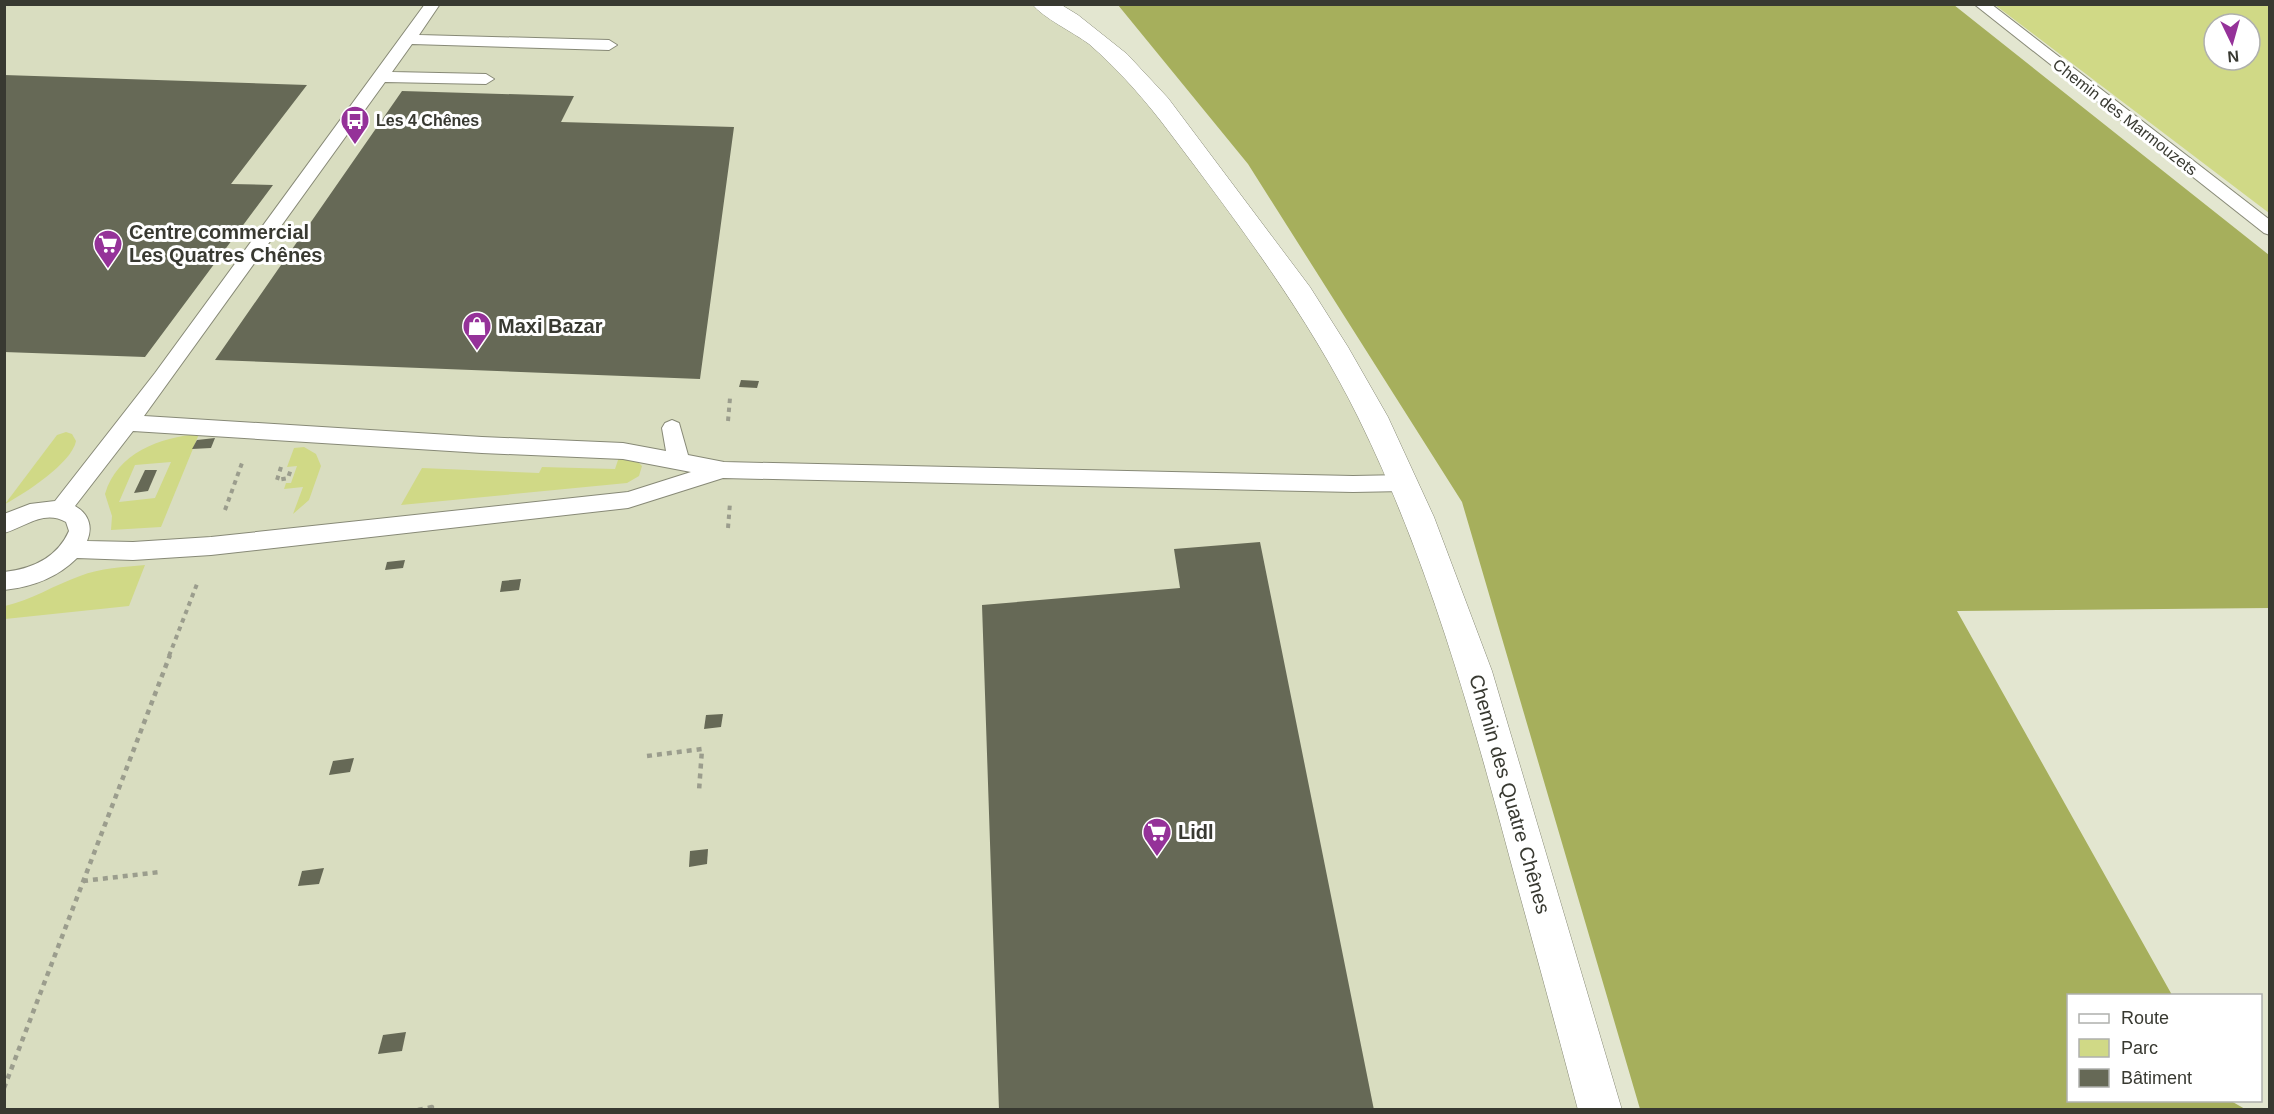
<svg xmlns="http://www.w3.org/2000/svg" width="2274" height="1114" font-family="Arial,sans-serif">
<rect width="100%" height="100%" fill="#e3e6d0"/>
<!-- built -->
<path fill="#d9ddc0" d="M 5,4 L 1043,4 L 1097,39 L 1269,247 L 1404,483 L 1600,1110 L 5,1110 Z"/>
<!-- green -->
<g fill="#d0d986" fill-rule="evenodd">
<path d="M 1995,5 L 2269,5 L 2269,213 ZM 2214,24 L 2250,24 L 2250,60 L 2214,60 Z"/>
<path d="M 66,432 L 72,434 L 76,441 C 72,463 24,494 5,504 L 57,435 Z"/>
<path d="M 199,434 L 161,527 L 111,530 L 112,516 L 105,494 C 117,453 160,437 199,434 ZM 171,462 L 155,498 L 119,502 L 135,465 Z"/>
<path d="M 304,447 L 316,454 L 321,466 L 309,500 L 293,514 L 303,487 L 284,489 L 286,483 L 291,483 L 297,466 L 287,467 L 294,448 Z"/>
<path d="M 619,457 L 637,461 L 642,466 L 639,476 L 627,483 L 401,505 L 422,468 L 539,473 L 542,467 L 615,469 Z"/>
<path d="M 145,565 L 129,606 L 5,619 L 5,606 C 32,600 54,585 80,576 C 100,568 124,567 145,565 Z"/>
</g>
<!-- forest -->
<path fill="#a6af5c" d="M 1118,5 L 1954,5 L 2269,255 L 2269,608 L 1957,611 L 2172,995 L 2068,996 L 2068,1100 L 2231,1101 L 2245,1109 L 1640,1109 L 1462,502 L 1248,164 Z"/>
<!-- building -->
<g fill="#666956">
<path d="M 4,75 L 307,85 L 231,184 L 273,185 L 145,357 L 4,352 Z"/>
<path d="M 402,91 L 574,96 L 561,122 L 734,127 L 700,379 L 215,360 Z"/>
<path d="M 741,380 L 759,381 L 757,388 L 739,387 Z"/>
<path d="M 215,438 L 211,448 L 192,449 L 197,440 Z"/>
<path d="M 145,470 L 157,470 L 148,491 L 134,493 Z"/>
<path d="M 1260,542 L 1374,1110 L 999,1110 L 982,605 L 1180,588 L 1174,549 Z"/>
<path d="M 405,560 L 403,568 L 385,570 L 387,562 Z"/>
<path d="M 521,579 L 519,590 L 500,592 L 502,581 Z"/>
<path d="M 723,714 L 721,727 L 704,729 L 706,715 Z"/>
<path d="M 354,758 L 350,772 L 329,775 L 333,761 Z"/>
<path d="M 708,849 L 707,864 L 689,867 L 690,851 Z"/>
<path d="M 324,868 L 319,884 L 298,886 L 302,871 Z"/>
<path d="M 406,1032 L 402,1051 L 378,1054 L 383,1035 Z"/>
</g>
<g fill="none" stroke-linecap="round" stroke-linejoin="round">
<!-- lane casing -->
<g stroke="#878976" stroke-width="2">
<g id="lane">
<path d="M 425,4 L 440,4 L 419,35 L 609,40 L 617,45 L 609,50 L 412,44 L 392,72 L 486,74 L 494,79 L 486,84 L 385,82 L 144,416 L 482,437 L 623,443 L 666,451 L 662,428 L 665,423 L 672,420 L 679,423 L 688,455 L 724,462 L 1353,476 L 1404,475 L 1412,477 L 1415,483 L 1412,489 L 1404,491 L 1353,492 L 723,478 L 628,508 L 211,555 L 133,560 L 77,558 C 57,578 32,587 4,590 L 4,572 C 32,569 57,558 69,531 L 66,522 C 44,509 25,527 4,533 L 4,514 L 30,504 L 55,501 L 155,373 ZM 133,431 L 482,453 L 623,459 L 691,472 L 628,492 L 211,537 L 133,542 L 87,541 C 93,527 89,514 75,506 Z"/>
<path d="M 1974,4 L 1991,4 L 2270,220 L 2270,235 L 2264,233 Z"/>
</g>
</g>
<!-- street casing -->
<g stroke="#878976" stroke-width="1">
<path id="street" d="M 1032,4 L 1060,4 L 1078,15 L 1127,54 L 1168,98 L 1310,287 L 1348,347 L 1388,417 L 1434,517 L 1492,671 L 1622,1110 L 1578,1110 C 1556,1026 1533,943 1510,859 C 1470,709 1427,557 1358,417 C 1308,316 1238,223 1170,133 C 1146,101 1119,70 1089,44 C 1073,32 1043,18 1032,4 Z"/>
</g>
<!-- path-far1 -->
<g stroke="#9b9d8d" stroke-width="4" stroke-dasharray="4.5 4.5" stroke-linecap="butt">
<path d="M 728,421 L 730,398"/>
<path d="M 281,467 L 277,480 L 288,478 L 291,469"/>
<path d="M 225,510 L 242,463"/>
<path d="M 728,528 L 730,503"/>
<path d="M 169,656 L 197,584"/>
</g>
<!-- path -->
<g stroke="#9b9d8d" stroke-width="4.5" stroke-dasharray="5 5" stroke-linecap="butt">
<path d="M 647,756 L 702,749 L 699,791"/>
<path d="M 83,881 L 160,872"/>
<path d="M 4,1088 L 170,655"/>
<path d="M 418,1110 L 432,1107 L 431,1110"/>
</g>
<!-- lane -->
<use href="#lane" fill="#fff" fill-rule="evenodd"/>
<!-- street -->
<use href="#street" fill="#fff" fill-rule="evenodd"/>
</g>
<!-- icons -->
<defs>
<g id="bus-pin" transform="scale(1.5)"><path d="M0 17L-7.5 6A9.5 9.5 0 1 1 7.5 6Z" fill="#953299" stroke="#fff"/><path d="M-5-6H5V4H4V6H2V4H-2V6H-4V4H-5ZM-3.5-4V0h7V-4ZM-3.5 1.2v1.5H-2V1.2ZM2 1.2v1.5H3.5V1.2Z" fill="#fff"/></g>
<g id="supermarket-pin" transform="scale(1.5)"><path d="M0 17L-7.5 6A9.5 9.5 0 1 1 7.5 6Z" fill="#953299" stroke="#fff"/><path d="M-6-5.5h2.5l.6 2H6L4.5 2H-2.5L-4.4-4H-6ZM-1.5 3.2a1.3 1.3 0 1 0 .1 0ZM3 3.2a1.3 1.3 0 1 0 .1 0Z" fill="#fff"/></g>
<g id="shop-pin" transform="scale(1.5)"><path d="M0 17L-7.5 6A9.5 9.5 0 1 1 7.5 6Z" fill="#953299" stroke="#fff"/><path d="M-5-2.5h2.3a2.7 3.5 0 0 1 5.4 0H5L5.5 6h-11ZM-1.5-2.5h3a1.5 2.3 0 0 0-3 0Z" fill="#fff"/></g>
</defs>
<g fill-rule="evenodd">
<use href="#bus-pin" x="355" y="120"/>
<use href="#supermarket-pin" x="108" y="244"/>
<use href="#shop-pin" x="477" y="326"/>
<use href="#supermarket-pin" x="1157" y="832"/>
</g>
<g text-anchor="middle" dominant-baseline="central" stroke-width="6" stroke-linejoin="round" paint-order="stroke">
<!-- far-street labels -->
<g font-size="16" fill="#383931" stroke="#fff">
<text transform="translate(2125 117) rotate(38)">Chemin des Marmouzets</text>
</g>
<!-- far-poi labels -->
<g font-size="16" font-weight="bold" fill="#383931" stroke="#fff" text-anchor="start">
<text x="376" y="120">Les 4 Chênes</text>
</g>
<!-- poi labels -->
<g font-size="20" font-weight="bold" fill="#383931" stroke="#fff" text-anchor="start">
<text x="129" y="232">Centre commercial<tspan x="129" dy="23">Les Quatres Chênes</tspan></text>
<text x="498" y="326">Maxi Bazar</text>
<text x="1178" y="832">Lidl</text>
</g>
<!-- street labels -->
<g font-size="20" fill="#383931" stroke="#fff">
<text transform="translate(1510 794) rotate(74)">Chemin des Quatre Chênes</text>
</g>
</g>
<!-- border -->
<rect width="2274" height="1114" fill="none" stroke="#383931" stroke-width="12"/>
<!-- legend -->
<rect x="2067" y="994" width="195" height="108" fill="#ffffff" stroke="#afb0ad" stroke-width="1.5"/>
<rect x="2079" y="1014" width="30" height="9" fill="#ffffff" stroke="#afb0ad" stroke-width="1.5"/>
<text x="2121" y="1024" font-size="18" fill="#383931">Route</text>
<rect x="2079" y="1039" width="30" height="18" fill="#d0d986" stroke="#afb0ad" stroke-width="1.5"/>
<text x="2121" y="1054" font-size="18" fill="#383931">Parc</text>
<rect x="2079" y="1069" width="30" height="18" fill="#666956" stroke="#afb0ad" stroke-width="1.5"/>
<text x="2121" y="1084" font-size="18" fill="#383931">Bâtiment</text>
<!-- north arrow -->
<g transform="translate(2232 42) rotate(175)"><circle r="28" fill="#ffffff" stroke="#afb0ad" stroke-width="1.5"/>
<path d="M0-4.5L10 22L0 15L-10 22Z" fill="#953299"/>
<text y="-9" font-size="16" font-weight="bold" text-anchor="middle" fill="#383931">N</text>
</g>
</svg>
